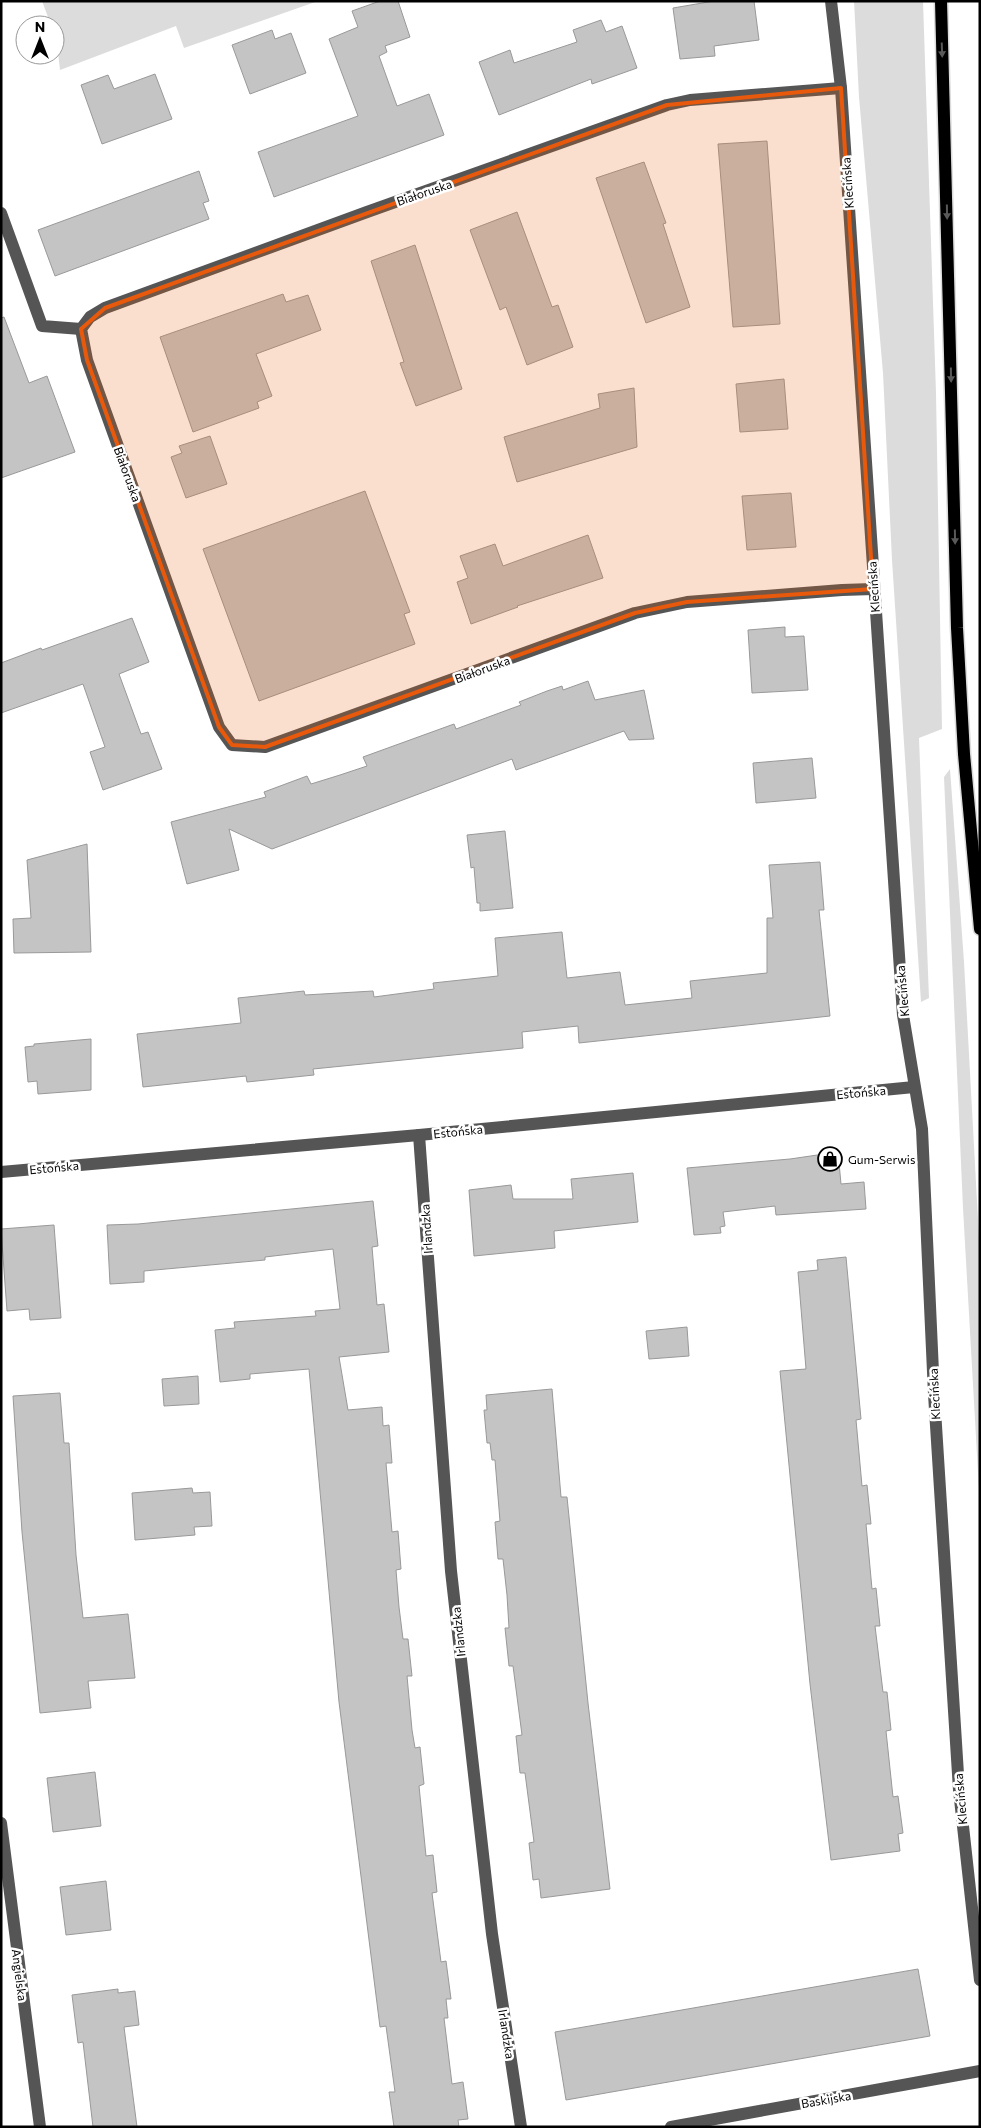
<svg xmlns="http://www.w3.org/2000/svg" width="981" height="2128" font-family="Commissioner,sans-serif">
<rect width="100%" height="100%" fill="#fff"/>
<!-- green -->
<g fill="#dcdcdc">
<path d="M 42,1 L 318,1 L 184,48 L 176,26 L 60,70 L 55,25 L 51,25 Z"/>
<path d="M 854,1 L 923,1 L 936,393 L 942,729 L 919,738 L 929,998 L 921,1002 L 892,560 L 883,373 L 859,97 Z"/>
<path d="M 950,769 L 964,962 L 980,1257 L 980,1508 L 963,1208 L 944,777 Z"/>
</g>
<!-- building -->
<g fill="#c4c4c4" stroke="#999">
<path d="M 380,1 L 398,1 L 410,37 L 385,46 L 387,52 L 379,56 L 397,106 L 429,94 L 444,135 L 274,197 L 258,152 L 358,116 L 329,39 L 358,27 L 352,11 Z"/>
<path d="M 714,1 L 754,1 L 759,40 L 714,46 L 715,56 L 680,59 L 673,8 Z"/>
<path d="M 601,20 L 606,32 L 622,26 L 637,68 L 592,84 L 591,79 L 499,115 L 479,62 L 510,50 L 514,63 L 577,42 L 573,30 Z"/>
<path d="M 272,30 L 275,39 L 291,33 L 306,73 L 250,94 L 232,45 Z"/>
<path d="M 155,74 L 172,119 L 102,144 L 81,85 L 108,75 L 114,89 Z"/>
<path d="M 767,141 L 780,324 L 733,327 L 718,144 Z"/>
<path d="M 644,162 L 666,223 L 663,224 L 690,307 L 646,323 L 596,178 Z"/>
<path d="M 199,171 L 209,201 L 203,203 L 209,219 L 55,276 L 38,230 Z"/>
<path d="M 517,212 L 552,307 L 558,305 L 573,347 L 527,365 L 506,307 L 500,310 L 470,230 Z"/>
<path d="M 415,245 L 462,389 L 416,406 L 400,363 L 404,362 L 371,261 Z"/>
<path d="M 283,294 L 286,302 L 308,295 L 321,330 L 256,354 L 272,396 L 257,402 L 259,408 L 193,432 L 160,337 Z"/>
<path d="M 4,317 L 29,383 L 47,376 L 75,452 L 1,478 L 1,318 Z"/>
<path d="M 784,379 L 788,429 L 740,432 L 736,384 Z"/>
<path d="M 634,388 L 637,447 L 517,482 L 504,437 L 600,408 L 598,394 Z"/>
<path d="M 210,436 L 227,484 L 186,498 L 171,457 L 182,453 L 179,446 Z"/>
<path d="M 365,491 L 410,612 L 404,614 L 415,644 L 259,701 L 203,549 Z"/>
<path d="M 791,493 L 796,547 L 747,550 L 742,496 Z"/>
<path d="M 588,535 L 603,578 L 517,606 L 518,607 L 471,624 L 457,582 L 468,578 L 460,556 L 495,544 L 503,566 Z"/>
<path d="M 132,618 L 149,662 L 119,674 L 141,734 L 148,732 L 162,769 L 103,790 L 90,752 L 105,747 L 83,684 L 1,713 L 1,663 L 41,648 L 42,650 Z"/>
<path d="M 785,627 L 785,637 L 804,636 L 808,690 L 752,693 L 748,630 Z"/>
<path d="M 588,681 L 595,700 L 644,690 L 654,739 L 629,740 L 624,731 L 516,770 L 512,759 L 272,849 L 229,829 L 239,870 L 187,884 L 171,822 L 266,797 L 264,792 L 307,776 L 311,784 L 340,775 L 367,766 L 363,757 L 454,724 L 456,729 L 521,705 L 519,702 L 547,691 L 562,686 L 563,690 Z"/>
<path d="M 812,758 L 816,798 L 756,803 L 753,763 Z"/>
<path d="M 505,831 L 513,908 L 480,911 L 480,903 L 477,903 L 474,867 L 471,868 L 467,835 Z"/>
<path d="M 87,844 L 91,952 L 14,953 L 13,919 L 31,918 L 27,860 Z"/>
<path d="M 820,862 L 824,910 L 819,910 L 830,1016 L 579,1043 L 578,1026 L 522,1032 L 523,1048 L 313,1069 L 314,1075 L 247,1082 L 246,1076 L 143,1087 L 137,1034 L 241,1023 L 238,998 L 304,991 L 305,995 L 373,991 L 374,997 L 434,989 L 433,983 L 498,976 L 495,938 L 562,932 L 567,978 L 620,972 L 625,1005 L 692,998 L 690,981 L 767,973 L 767,918 L 773,918 L 769,865 Z"/>
<path d="M 91,1039 L 91,1090 L 38,1094 L 37,1081 L 28,1082 L 25,1047 L 34,1046 L 34,1044 Z"/>
<path d="M 838,1152 L 841,1184 L 864,1182 L 866,1209 L 776,1215 L 775,1206 L 723,1212 L 725,1226 L 720,1227 L 721,1233 L 694,1235 L 687,1168 L 790,1159 Z"/>
<path d="M 633,1173 L 638,1222 L 554,1231 L 555,1248 L 474,1256 L 469,1190 L 511,1185 L 513,1199 L 573,1199 L 571,1179 Z"/>
<path d="M 373,1201 L 378,1246 L 372,1247 L 377,1305 L 384,1304 L 389,1352 L 339,1357 L 348,1410 L 382,1407 L 383,1426 L 389,1425 L 392,1463 L 386,1463 L 392,1532 L 398,1531 L 401,1569 L 396,1570 L 399,1607 L 403,1639 L 408,1639 L 412,1676 L 407,1676 L 412,1730 L 415,1748 L 420,1747 L 424,1784 L 419,1786 L 426,1856 L 433,1855 L 437,1892 L 432,1893 L 441,1962 L 446,1961 L 451,1999 L 446,1999 L 448,2018 L 444,2018 L 452,2084 L 463,2082 L 468,2119 L 458,2120 L 459,2127 L 394,2127 L 389,2092 L 395,2092 L 386,2026 L 380,2027 L 339,1702 L 309,1369 L 250,1374 L 250,1379 L 220,1382 L 215,1330 L 235,1328 L 234,1322 L 316,1316 L 315,1311 L 340,1309 L 333,1249 L 265,1257 L 265,1260 L 144,1271 L 144,1282 L 110,1284 L 107,1225 L 138,1224 Z"/>
<path d="M 54,1225 L 61,1318 L 30,1320 L 29,1309 L 7,1311 L 1,1229 Z"/>
<path d="M 846,1257 L 861,1419 L 856,1420 L 862,1486 L 867,1485 L 871,1524 L 866,1524 L 872,1589 L 876,1588 L 880,1626 L 875,1626 L 883,1692 L 887,1692 L 891,1730 L 886,1731 L 893,1797 L 898,1796 L 903,1833 L 898,1834 L 900,1851 L 831,1860 L 810,1684 L 780,1371 L 806,1369 L 798,1272 L 818,1270 L 817,1260 Z"/>
<path d="M 687,1327 L 689,1356 L 649,1359 L 646,1331 Z"/>
<path d="M 198,1376 L 199,1404 L 164,1406 L 162,1379 Z"/>
<path d="M 552,1389 L 561,1497 L 567,1497 L 588,1703 L 610,1889 L 541,1898 L 539,1879 L 533,1880 L 529,1843 L 534,1842 L 525,1773 L 520,1773 L 516,1736 L 522,1735 L 513,1666 L 509,1666 L 505,1628 L 509,1628 L 507,1595 L 503,1559 L 498,1559 L 495,1522 L 500,1521 L 495,1460 L 492,1460 L 490,1443 L 487,1443 L 484,1410 L 487,1410 L 486,1395 Z"/>
<path d="M 60,1393 L 64,1443 L 69,1443 L 76,1555 L 83,1618 L 128,1614 L 135,1678 L 88,1681 L 91,1708 L 40,1713 L 22,1532 L 13,1396 Z"/>
<path d="M 192,1488 L 193,1493 L 210,1492 L 212,1526 L 194,1527 L 195,1535 L 135,1540 L 132,1493 Z"/>
<path d="M 95,1772 L 101,1826 L 53,1832 L 47,1778 Z"/>
<path d="M 106,1881 L 111,1930 L 66,1935 L 60,1887 Z"/>
<path d="M 918,1969 L 930,2036 L 566,2100 L 555,2032 Z"/>
<path d="M 118,1989 L 118,1993 L 135,1991 L 139,2025 L 124,2027 L 137,2127 L 93,2127 L 83,2042 L 78,2043 L 72,1995 Z"/>
</g>
<g fill="none" stroke-linecap="round" stroke-linejoin="round">
<!-- major casing -->
<g stroke="#dbdbdb" stroke-width="15">
<path id="major" d="M 941,1 L 957,628 L 964,754 L 980,929"/>
</g>
<!-- minor -->
<g stroke="#555" stroke-width="12">
<path d="M 831,1 L 841,88 L 903,1015 L 922,1129 L 934,1394 L 959,1790 L 980,1980"/>
<path d="M 841,88 L 690,100 L 667,105 L 367,212 L 105,308 L 90,317 L 81,329 L 87,360 L 219,727 L 232,745 L 265,747 L 635,613 L 687,602 L 842,590 L 873,589"/>
<path d="M 1,213 L 42,326 L 81,329"/>
<path d="M 419,1135 L 451,1571 L 492,1934 L 521,2127"/>
<path d="M 1,1172 L 419,1135 L 914,1087"/>
<path d="M 1,1823 L 40,2127"/>
<path d="M 671,2127 L 980,2071"/>
</g>
<!-- major -->
<use href="#major" stroke="#000" stroke-width="12"/>
</g>
<!-- one-way arrows -->
<defs><path id="oneway-solid" d="M-6-.8H1V-3.2L6.5 0L1 3.2V.8H-6Z" transform="scale(1.25)"/></defs>
<g fill="#595959">
<use href="#oneway-solid" transform="translate(942 50) rotate(88)"/>
<use href="#oneway-solid" transform="translate(947 212) rotate(89)"/>
<use href="#oneway-solid" transform="translate(951 375) rotate(89)"/>
<use href="#oneway-solid" transform="translate(955 537) rotate(89)"/>
</g>
<!-- marked area -->
<path fill="#e8590c" fill-opacity="0.2" stroke="#e8590c" stroke-width="4" stroke-linejoin="round" d="M 841,88 L 873,589 L 687,602 L 635,613 L 265,747 L 232,745 L 219,727 L 87,360 L 81,329 L 105,308 L 667,105 Z"/>
<!-- icons -->
<defs>
<g id="shop-ring" transform="scale(1.25)"><circle r="9.5" fill="#fff" stroke="#000" stroke-width="1.5"/><path d="M-5-2.5h2.3a2.7 3.5 0 0 1 5.4 0H5L5.5 6h-11ZM-1.5-2.5h3a1.5 2.3 0 0 0-3 0Z" fill="#000"/></g>
</defs>
<g fill-rule="evenodd">
<use href="#shop-ring" x="830" y="1159"/>
</g>
<g text-anchor="middle" dominant-baseline="central" stroke-width="5" stroke-linejoin="round" paint-order="stroke">
<!-- street labels -->
<g font-size="12" fill="#000" stroke="#fff">
<text transform="translate(847 183) rotate(-94)">Klecińska</text>
<text transform="translate(424 192) rotate(-19)">Białoruska</text>
<text transform="translate(128 474) rotate(70)">Białoruska</text>
<text transform="translate(873 587) rotate(-94)">Klecińska</text>
<text transform="translate(482 669) rotate(-20)">Białoruska</text>
<text transform="translate(902 991) rotate(-95)">Klecińska</text>
<text transform="translate(861 1092) rotate(-5)">Estońska</text>
<text transform="translate(458 1131) rotate(-6)">Estońska</text>
<text transform="translate(54 1167) rotate(-5)">Estońska</text>
<text transform="translate(426 1229) rotate(-94)">Irlandzka</text>
<text transform="translate(934 1394) rotate(-93)">Klecińska</text>
<text transform="translate(458 1632) rotate(-96)">Irlandzka</text>
<text transform="translate(960 1799) rotate(-95)">Klecińska</text>
<text transform="translate(20 1975) rotate(83)">Angielska</text>
<text transform="translate(507 2034) rotate(81)">Irlandzka</text>
<text transform="translate(826 2099) rotate(-10)">Baskijska</text>
</g>
<!-- poi labels -->
<g font-size="12" fill="#000" stroke="#fff" text-anchor="start">
<text x="848" y="1159">Gum-Serwis</text>
</g>
</g>
<!-- border -->
<rect width="981" height="2128" fill="none" stroke="#000000" stroke-width="5"/>
<!-- north arrow -->
<g transform="translate(40 40)"><circle r="24" fill="#ffffff" stroke="#999999"/>
<path d="M0-4L9 19L0 12L-9 19Z" fill="#000000"/>
<text y="-8" font-size="14" font-weight="bold" text-anchor="middle" fill="#000000">N</text>
</g>
</svg>
